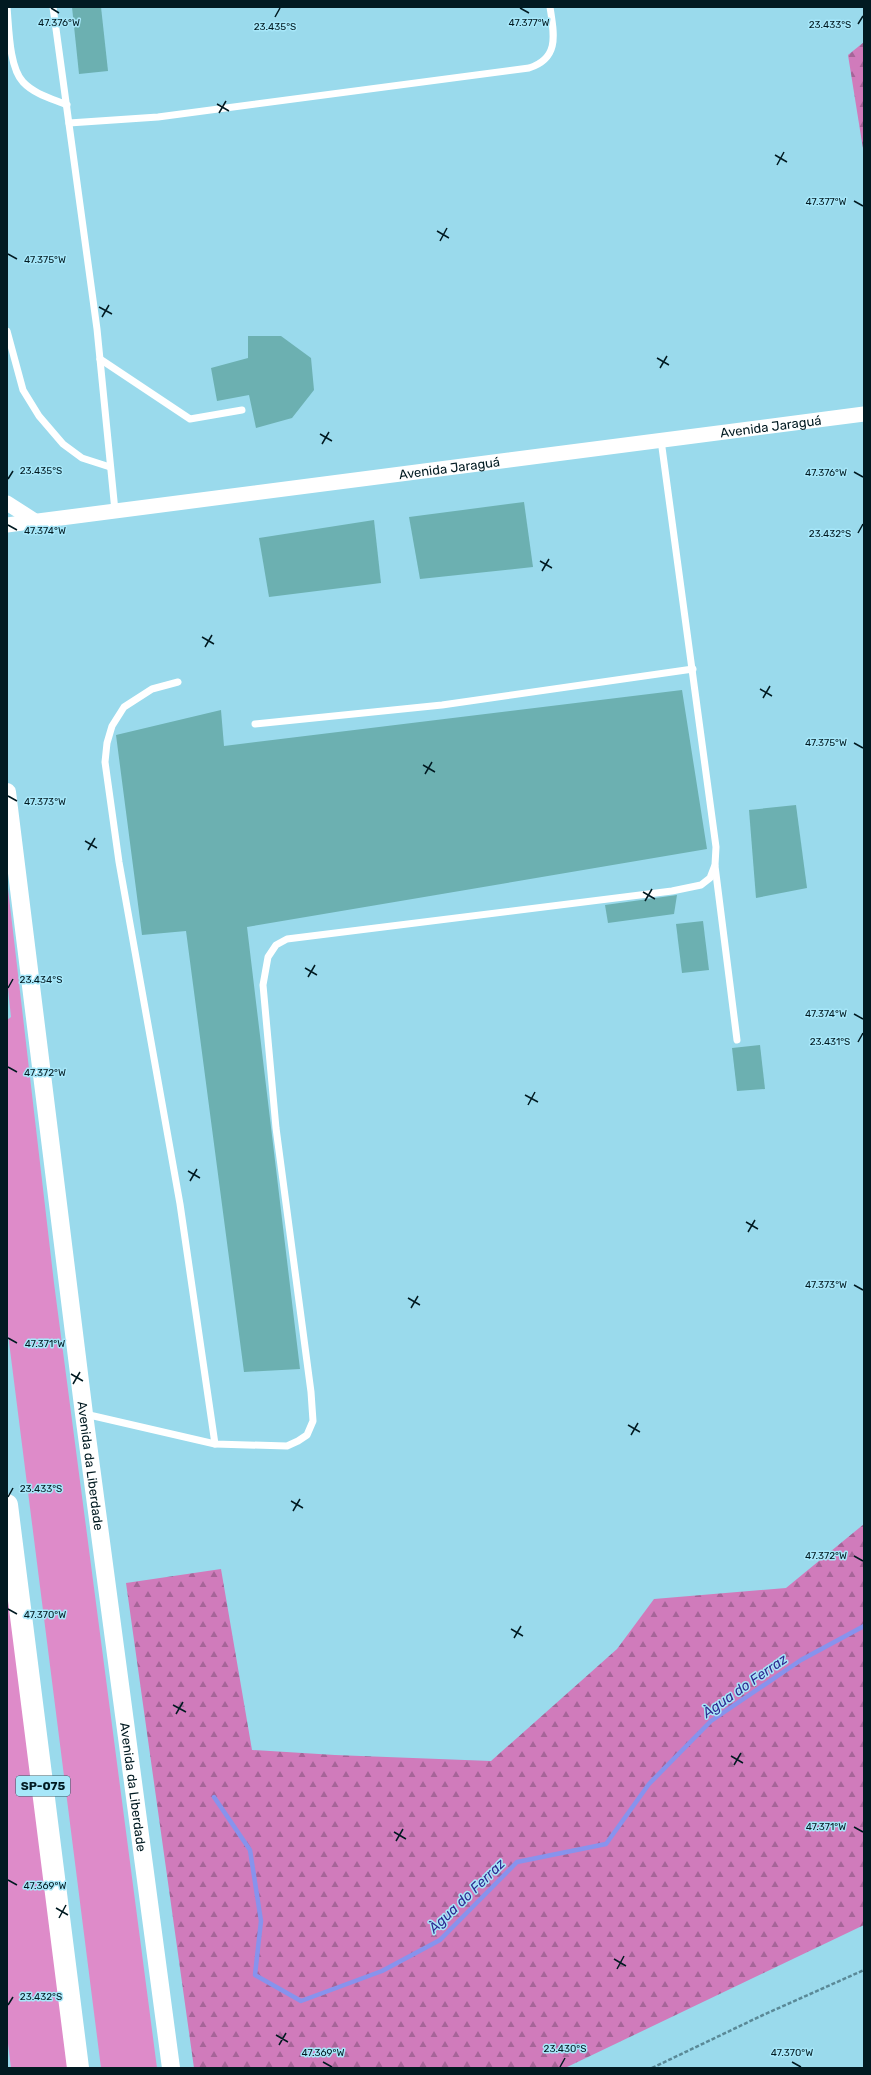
<svg xmlns="http://www.w3.org/2000/svg" width="871" height="2075" font-family="Rubik,sans-serif">
<defs>
<pattern id="forest-firs" width="22" height="20" patternUnits="userSpaceOnUse"><rect width="22" height="20" fill="#d07bbb"/><path d="M5 1l3.5 6h-7zM16 11l3.5 6h-7z" fill="#a66498"/></pattern>
</defs>
<rect width="100%" height="100%" fill="#9adaec"/>
<!-- grass -->
<g fill="#de8bc9">
<path d="M 7,880 L 54,1283 L 157,2068 L 101,2068 L 8,1334 L 7,1020 L 11,1017 L 7,979 Z"/>
<path d="M 7,1571 L 71,2068 L 11,2068 L 7,2035 Z"/>
</g>
<!-- forest -->
<g fill="url(#forest-firs)">
<path d="M 864,42 L 864,155 L 848,55 Z"/>
<path d="M 864,1524 L 864,1925 L 565,2068 L 194,2068 L 126,1583 L 221,1569 L 252,1750 L 335,1755 L 491,1761 L 617,1649 L 654,1599 L 786,1588 Z"/>
</g>
<g fill="none" stroke-linecap="round" stroke-linejoin="round">
<!-- stream -->
<path stroke="#8793ed" stroke-width="4.5" d="M 214,1797 L 250,1850 L 261,1921 L 255,1975 L 301,2001 L 382,1971 L 440,1940 L 517,1862 L 606,1844 L 649,1784 L 711,1721 L 801,1660 L 864,1626"/>
</g>
<!-- building -->
<g fill="#6cb0b1">
<path d="M 72,7 L 101,7 L 108,71 L 79,74 Z"/>
<path d="M 248,336 L 281,336 L 311,358 L 314,390 L 292,418 L 256,428 L 249,395 L 217,401 L 211,368 L 248,358 Z"/>
<path d="M 524,502 L 533,567 L 420,579 L 409,517 Z"/>
<path d="M 374,520 L 381,583 L 269,597 L 259,538 Z"/>
<path d="M 682,690 L 707,849 L 247,927 L 300,1369 L 244,1372 L 186,931 L 142,935 L 116,735 L 221,710 L 224,746 Z"/>
<path d="M 796,805 L 807,888 L 756,898 L 749,810 Z"/>
<path d="M 677,895 L 674,914 L 608,923 L 605,905 Z"/>
<path d="M 703,921 L 709,970 L 682,973 L 676,924 Z"/>
<path d="M 760,1045 L 765,1089 L 737,1091 L 732,1048 Z"/>
</g>
<g fill="none" stroke-linecap="round" stroke-linejoin="round">
<!-- path -->
<path stroke="#5a8997" stroke-width="2.5" stroke-dasharray="4 2" stroke-linecap="butt" d="M 652,2068 L 763,2015 L 864,1970"/>
<!-- service -->
<g stroke="#fff" stroke-width="7">
<path d="M 7,7 C 9,28 9,67 23,82 C 34,94 53,99 67,105"/>
<path d="M 53,7 L 97,329 L 115,511"/>
<path d="M 69,123 L 158,117 L 529,68 C 560,58 554,34 550,7"/>
<path d="M 7,331 L 23,390 L 39,416 L 63,444 L 82,458 L 110,467"/>
<path d="M 100,359 L 190,419 L 242,410"/>
<path d="M 178,682 L 152,689 L 124,707 L 112,726 L 107,743 L 105,762 L 119,862 L 180,1204 L 215,1444 L 287,1446 L 298,1441 L 307,1435 L 313,1421 L 311,1392 L 276,1128 L 263,985 L 268,957 L 276,945 L 287,939 L 672,891 L 701,885 L 710,878 L 715,865 L 716,847 L 661,440"/>
<path d="M 255,724 L 442,705 L 693,669"/>
<path d="M 715,866 L 737,1040"/>
<path d="M 85,1414 L 215,1444"/>
</g>
<!-- minor -->
<g stroke="#fff" stroke-width="15">
<path d="M 7,503 L 35,521"/>
<path id="s1" d="M 7,525 L 864,414"/>
</g>
<!-- tertiary -->
<path stroke="#fff" stroke-width="18" id="s2" d="M 7,792 L 84,1414 L 171,2068"/>
<!-- motorway -->
<path stroke="#fff" stroke-width="22" d="M 7,1505 L 78,2068"/>
</g>
<!-- ticks -->
<path fill="none" stroke="#011a21" stroke-width="1.5" d="M 51,8 L 59,13M 520,8 L 529,13M 275,17 L 280,8M 858,24 L 863,16M 217,104 L 229,111M 219,113 L 226,101M 775,155 L 787,162M 777,165 L 784,152M 854,201 L 863,206M 437,231 L 449,238M 440,241 L 447,228M 8,254 L 17,259M 99,307 L 112,314M 102,317 L 109,305M 657,358 L 669,365M 660,368 L 667,356M 320,434 L 332,441M 322,444 L 329,432M 854,472 L 863,477M 8,479 L 13,471M 8,525 L 17,530M 858,533 L 863,524M 540,561 L 552,568M 542,571 L 549,559M 202,637 L 214,644M 205,647 L 212,635M 760,689 L 772,696M 763,698 L 770,686M 854,743 L 863,748M 423,765 L 435,772M 425,774 L 432,762M 8,796 L 17,801M 85,841 L 97,848M 88,850 L 95,838M 643,892 L 655,899M 645,901 L 652,889M 305,968 L 317,975M 308,977 L 315,965M 8,988 L 13,979M 854,1014 L 863,1019M 858,1042 L 863,1033M 8,1067 L 17,1072M 525,1095 L 538,1102M 528,1105 L 535,1092M 188,1171 L 200,1178M 190,1181 L 197,1169M 746,1222 L 758,1229M 748,1232 L 755,1220M 854,1285 L 863,1290M 408,1298 L 420,1305M 411,1308 L 418,1296M 8,1338 L 17,1343M 71,1374 L 83,1381M 73,1384 L 80,1372M 628,1425 L 640,1432M 631,1435 L 638,1423M 8,1497 L 13,1488M 291,1501 L 303,1508M 293,1511 L 300,1499M 854,1556 L 863,1561M 8,1609 L 17,1614M 511,1629 L 523,1636M 514,1638 L 521,1626M 173,1705 L 186,1712M 176,1714 L 183,1702M 731,1756 L 743,1763M 734,1765 L 741,1753M 854,1827 L 863,1832M 394,1832 L 406,1839M 396,1841 L 403,1829M 8,1880 L 17,1885M 56,1908 L 68,1915M 59,1918 L 66,1905M 614,1959 L 626,1966M 617,1969 L 624,1956M 8,2005 L 13,1997M 276,2035 L 288,2042M 279,2045 L 286,2033M 323,2062 L 332,2067M 792,2062 L 801,2067M 560,2067 L 565,2058"/>
<g text-anchor="middle" dominant-baseline="central" stroke-width="3" stroke-linejoin="round" paint-order="stroke">
<!-- shield labels -->
<rect fill="#a7e7f9" stroke="#335862" stroke-width="1" x="16" y="1776" width="54" height="20" rx="3"/>
<g font-size="12" font-weight="bold" fill="#011a21">
<text x="43" y="1786">SP-075</text>
</g>
<!-- street labels -->
<g font-size="13" fill="#011a21" stroke="#a7e7f9">
<text stroke="none"><textPath href="#s1" startOffset="770">Avenida Jaraguá</textPath></text>
<text stroke="none"><textPath href="#s1" startOffset="446">Avenida Jaraguá</textPath></text>
<text stroke="none"><textPath href="#s2" startOffset="679">Avenida da Liberdade</textPath></text>
<text stroke="none"><textPath href="#s2" startOffset="1003">Avenida da Liberdade</textPath></text>
</g>
<!-- water labels -->
<g font-size="14" font-style="italic" fill="#2f2a91" stroke="#a7e7f9">
<text transform="translate(745 1686) rotate(-35)">Àgua do Ferraz</text>
<text transform="translate(467 1896) rotate(-44)">Àgua do Ferraz</text>
</g>
</g>
<g font-size="10" text-anchor="middle" fill="#011a21" stroke="#a7e7f9" stroke-width="3" stroke-linejoin="round" paint-order="stroke">
<text x="59" y="26">47.376°W</text>
<text x="529" y="26">47.377°W</text>
<text x="830" y="28">23.433°S</text>
<text x="275" y="30">23.435°S</text>
<text x="826" y="205">47.377°W</text>
<text x="45" y="263">47.375°W</text>
<text x="41" y="474">23.435°S</text>
<text x="826" y="476">47.376°W</text>
<text x="45" y="534">47.374°W</text>
<text x="830" y="537">23.432°S</text>
<text x="826" y="746">47.375°W</text>
<text x="45" y="805">47.373°W</text>
<text x="41" y="983">23.434°S</text>
<text x="826" y="1017">47.374°W</text>
<text x="830" y="1045">23.431°S</text>
<text x="45" y="1076">47.372°W</text>
<text x="826" y="1288">47.373°W</text>
<text x="45" y="1347">47.371°W</text>
<text x="41" y="1492">23.433°S</text>
<text x="826" y="1559">47.372°W</text>
<text x="45" y="1618">47.370°W</text>
<text x="826" y="1830">47.371°W</text>
<text x="45" y="1889">47.369°W</text>
<text x="41" y="2000">23.432°S</text>
<text x="565" y="2052">23.430°S</text>
<text x="323" y="2056">47.369°W</text>
<text x="792" y="2056">47.370°W</text>
</g>
<!-- border -->
<rect width="871" height="2075" fill="none" stroke="#011a21" stroke-width="16"/>
</svg>
